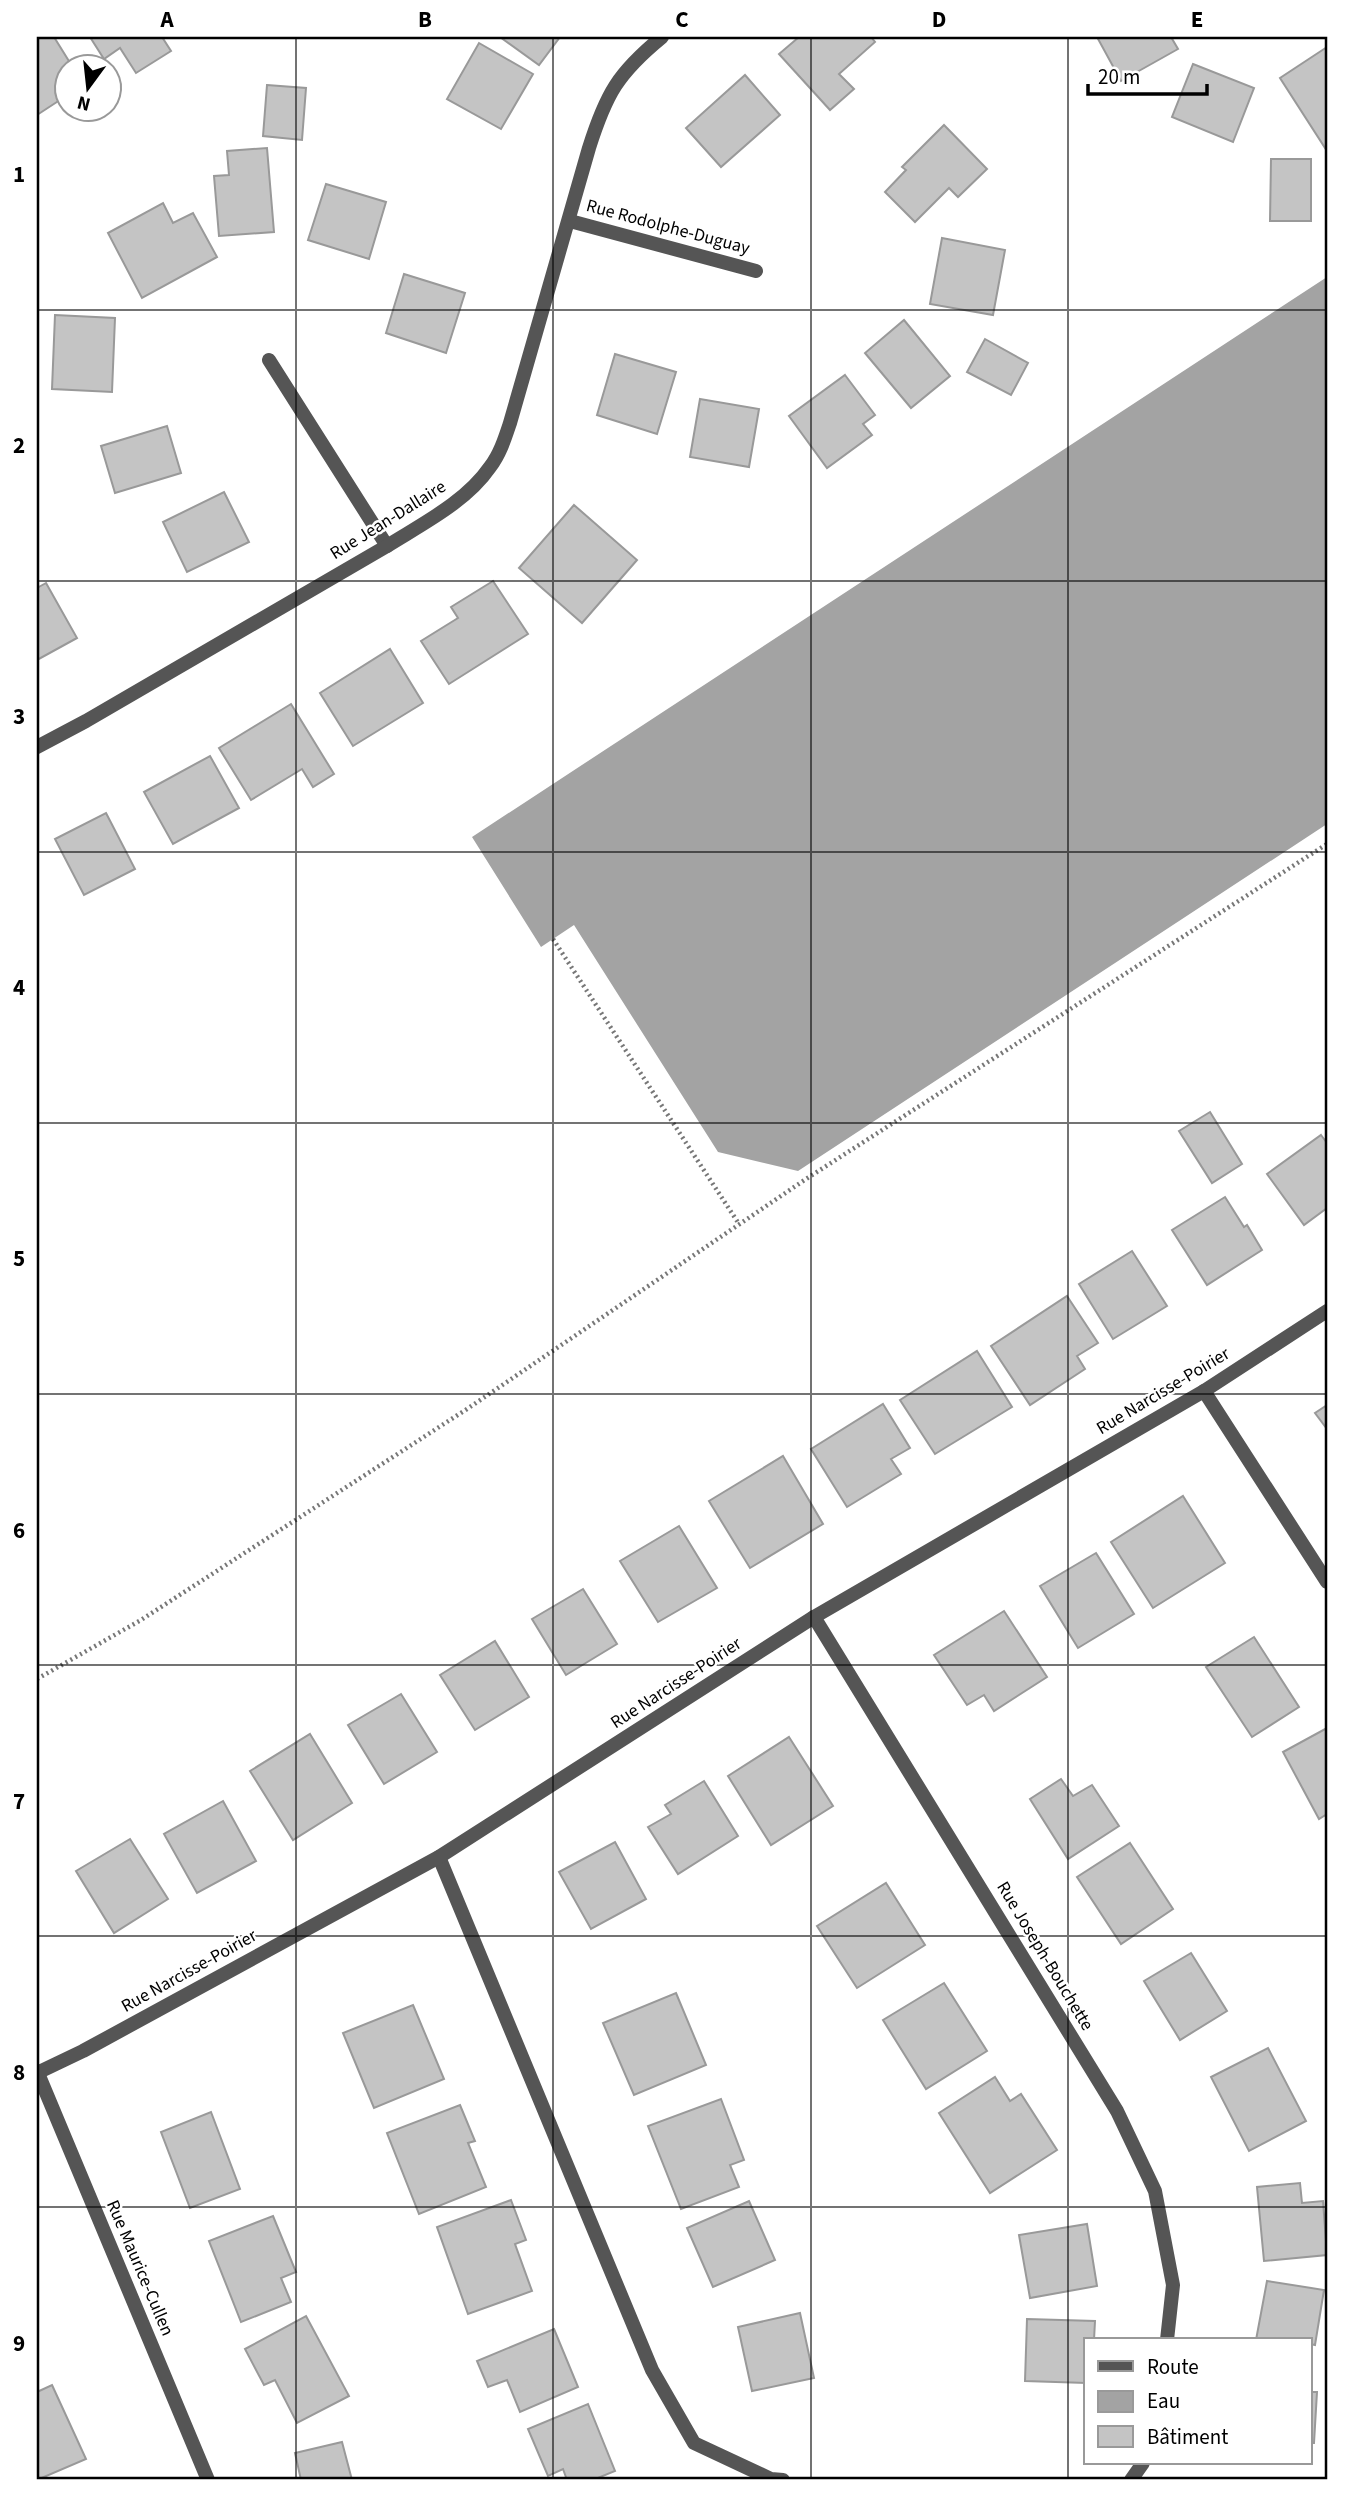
<svg xmlns="http://www.w3.org/2000/svg" width="1364" height="2517" font-family="'Source Sans 3',sans-serif">
<rect width="100%" height="100%" fill="#fff"/>
<!-- water -->
<path fill="#a3a3a3" d="M 1327,277 L 1327,824 L 798,1171 L 718,1152 L 574,925 L 541,947 L 472,837 Z"/>
<!-- building -->
<g fill="#c4c4c4" stroke="#999" stroke-width="2">
<path d="M 37,37 L 54,37 L 72,66 L 66,66 L 66,96 L 37,115 Z"/>
<path d="M 90,37 L 162,37 L 171,51 L 136,73 L 120,48 L 104,59 Z"/>
<path d="M 500,37 L 560,37 L 539,65 Z"/>
<path d="M 799,37 L 871,37 L 875,42 L 839,74 L 854,89 L 830,110 L 779,54 Z"/>
<path d="M 1097,37 L 1171,37 L 1178,49 L 1121,81 Z"/>
<path d="M 479,43 L 533,74 L 501,129 L 447,99 Z"/>
<path d="M 1327,47 L 1327,151 L 1280,78 Z"/>
<path d="M 1193,64 L 1254,88 L 1233,142 L 1172,117 Z"/>
<path d="M 745,75 L 780,115 L 721,167 L 686,128 Z"/>
<path d="M 267,85 L 306,88 L 302,140 L 263,136 Z"/>
<path d="M 944,125 L 987,169 L 958,197 L 949,188 L 915,222 L 885,192 L 906,170 L 902,167 Z"/>
<path d="M 267,148 L 274,232 L 219,236 L 214,176 L 229,175 L 227,151 Z"/>
<path d="M 1271,159 L 1311,159 L 1311,221 L 1270,221 Z"/>
<path d="M 326,184 L 386,202 L 369,259 L 308,240 Z"/>
<path d="M 163,203 L 173,223 L 193,213 L 217,257 L 142,298 L 108,233 Z"/>
<path d="M 942,238 L 1005,250 L 993,315 L 930,304 Z"/>
<path d="M 404,274 L 465,293 L 446,353 L 386,333 Z"/>
<path d="M 55,315 L 115,318 L 112,392 L 52,389 Z"/>
<path d="M 904,320 L 950,376 L 911,408 L 865,353 Z"/>
<path d="M 985,339 L 1028,363 L 1011,395 L 967,372 Z"/>
<path d="M 615,354 L 676,372 L 657,434 L 597,415 Z"/>
<path d="M 845,375 L 875,415 L 863,424 L 872,435 L 827,468 L 789,416 Z"/>
<path d="M 700,399 L 759,409 L 749,467 L 690,457 Z"/>
<path d="M 167,426 L 181,473 L 115,493 L 101,446 Z"/>
<path d="M 224,492 L 249,542 L 187,572 L 163,522 Z"/>
<path d="M 574,505 L 637,560 L 582,623 L 519,568 Z"/>
<path d="M 493,581 L 528,634 L 449,684 L 421,641 L 458,618 L 451,607 Z"/>
<path d="M 46,583 L 77,638 L 37,660 L 37,588 Z"/>
<path d="M 390,649 L 423,703 L 353,746 L 320,693 Z"/>
<path d="M 291,704 L 334,774 L 313,787 L 302,769 L 251,800 L 219,748 Z"/>
<path d="M 210,756 L 239,808 L 173,844 L 144,792 Z"/>
<path d="M 106,813 L 135,869 L 84,895 L 55,839 Z"/>
<path d="M 1210,1112 L 1242,1164 L 1212,1183 L 1179,1131 Z"/>
<path d="M 1321,1135 L 1327,1143 L 1327,1208 L 1304,1225 L 1267,1174 Z"/>
<path d="M 1225,1197 L 1244,1227 L 1247,1225 L 1262,1250 L 1207,1285 L 1172,1230 Z"/>
<path d="M 1132,1251 L 1167,1306 L 1113,1339 L 1079,1284 Z"/>
<path d="M 1067,1296 L 1098,1343 L 1077,1356 L 1085,1369 L 1030,1405 L 991,1346 Z"/>
<path d="M 977,1351 L 1012,1407 L 935,1454 L 900,1400 Z"/>
<path d="M 883,1404 L 910,1448 L 891,1459 L 901,1474 L 847,1507 L 811,1449 Z"/>
<path d="M 1327,1405 L 1327,1429 L 1315,1413 Z"/>
<path d="M 783,1456 L 823,1524 L 750,1568 L 709,1501 Z"/>
<path d="M 1183,1496 L 1225,1563 L 1153,1608 L 1111,1542 Z"/>
<path d="M 679,1526 L 717,1588 L 658,1622 L 620,1561 Z"/>
<path d="M 1096,1553 L 1134,1614 L 1078,1648 L 1040,1586 Z"/>
<path d="M 583,1589 L 617,1644 L 566,1675 L 532,1619 Z"/>
<path d="M 1004,1611 L 1047,1677 L 994,1711 L 984,1695 L 967,1705 L 934,1655 Z"/>
<path d="M 1254,1637 L 1299,1707 L 1252,1737 L 1206,1667 Z"/>
<path d="M 495,1641 L 529,1697 L 475,1730 L 440,1675 Z"/>
<path d="M 401,1694 L 437,1752 L 384,1784 L 348,1725 Z"/>
<path d="M 1327,1728 L 1327,1814 L 1319,1819 L 1283,1752 Z"/>
<path d="M 310,1734 L 352,1803 L 293,1840 L 250,1771 Z"/>
<path d="M 789,1737 L 833,1806 L 771,1845 L 728,1776 Z"/>
<path d="M 1061,1779 L 1073,1796 L 1092,1785 L 1119,1826 L 1068,1859 L 1030,1799 Z"/>
<path d="M 704,1781 L 738,1836 L 678,1874 L 648,1827 L 671,1814 L 665,1805 Z"/>
<path d="M 223,1801 L 256,1861 L 197,1893 L 164,1834 Z"/>
<path d="M 130,1839 L 168,1899 L 114,1933 L 76,1871 Z"/>
<path d="M 615,1842 L 646,1899 L 591,1929 L 559,1872 Z"/>
<path d="M 1130,1843 L 1173,1909 L 1121,1944 L 1077,1877 Z"/>
<path d="M 886,1883 L 925,1945 L 857,1988 L 817,1926 Z"/>
<path d="M 1191,1953 L 1227,2011 L 1180,2040 L 1144,1981 Z"/>
<path d="M 944,1983 L 987,2051 L 926,2089 L 883,2020 Z"/>
<path d="M 676,1993 L 706,2065 L 634,2095 L 603,2023 Z"/>
<path d="M 413,2005 L 444,2079 L 374,2108 L 343,2033 Z"/>
<path d="M 1268,2048 L 1306,2121 L 1249,2151 L 1211,2077 Z"/>
<path d="M 995,2077 L 1010,2101 L 1021,2094 L 1057,2150 L 990,2193 L 939,2113 Z"/>
<path d="M 721,2099 L 744,2160 L 730,2165 L 739,2187 L 681,2209 L 648,2126 Z"/>
<path d="M 460,2105 L 475,2141 L 468,2143 L 486,2187 L 419,2214 L 387,2133 Z"/>
<path d="M 211,2112 L 240,2189 L 190,2208 L 161,2132 Z"/>
<path d="M 1300,2183 L 1302,2203 L 1323,2201 L 1327,2255 L 1264,2261 L 1257,2187 Z"/>
<path d="M 511,2200 L 526,2240 L 515,2244 L 532,2291 L 468,2314 L 437,2227 Z"/>
<path d="M 749,2201 L 775,2260 L 713,2287 L 687,2228 Z"/>
<path d="M 273,2216 L 296,2272 L 281,2278 L 291,2302 L 241,2322 L 209,2241 Z"/>
<path d="M 1087,2224 L 1097,2286 L 1030,2298 L 1019,2235 Z"/>
<path d="M 1267,2281 L 1324,2290 L 1315,2345 L 1310,2344 L 1310,2340 L 1256,2340 Z"/>
<path d="M 800,2313 L 814,2378 L 752,2391 L 738,2327 Z"/>
<path d="M 306,2316 L 349,2396 L 297,2423 L 275,2380 L 264,2385 L 245,2349 Z"/>
<path d="M 1027,2319 L 1095,2321 L 1094,2340 L 1086,2340 L 1086,2383 L 1025,2381 Z"/>
<path d="M 554,2329 L 578,2387 L 520,2412 L 507,2380 L 488,2387 L 477,2361 Z"/>
<path d="M 52,2385 L 86,2459 L 37,2480 L 37,2392 Z"/>
<path d="M 1310,2392 L 1317,2392 L 1314,2443 L 1310,2443 Z"/>
<path d="M 588,2404 L 615,2471 L 593,2480 L 567,2480 L 563,2469 L 548,2476 L 528,2429 Z"/>
<path d="M 342,2442 L 352,2480 L 301,2480 L 295,2453 Z"/>
</g>
<g fill="none" stroke-linecap="round" stroke-linejoin="round">
<!-- path -->
<g stroke="#777" stroke-width="4.5" stroke-dasharray="2 3.5" stroke-linecap="butt">
<path d="M 553,939 L 739,1224"/>
<path d="M 37,1679 L 141,1620 L 467,1409 L 806,1179 L 1327,844"/>
</g>
<!-- minor -->
<g stroke="#555" stroke-width="14">
<path d="M 570,221 L 756,271"/>
<path d="M 269,360 L 387,546"/>
<path d="M 37,747 L 86,721 L 387,546 C 422,524 466,502 490,467 C 500,454 505,438 510,423 L 589,148 C 606,94 618,73 662,37"/>
<path d="M 1204,1391 L 1327,1582"/>
<path d="M 814,1617 L 1117,2111 L 1155,2191 L 1173,2285 L 1167,2340"/>
<path d="M 439,1857 L 652,2370 L 694,2443 L 771,2479 L 783,2480"/>
<path d="M 37,2071 L 208,2480"/>
<path d="M 37,2073 L 83,2051 L 439,1857 L 814,1617 L 1204,1391 L 1327,1311"/>
<path d="M 1131,2480 L 1143,2463"/>
</g>
</g>
<!-- grid -->
<path fill="none" stroke="#000" stroke-width="2" stroke-opacity="0.55" d="M 296,37 L 296,2480M 553,37 L 553,2480M 811,37 L 811,2480M 1068,37 L 1068,2480M 37,310 L 1327,310M 37,581 L 1327,581M 37,852 L 1327,852M 37,1123 L 1327,1123M 37,1394 L 1327,1394M 37,1665 L 1327,1665M 37,1936 L 1327,1936M 37,2207 L 1327,2207"/>
<g text-anchor="middle" dominant-baseline="central" stroke-width="5" stroke-linejoin="round" paint-order="stroke">
<!-- street labels -->
<g font-size="18" fill="#000" stroke="#fff">
<text transform="translate(668 227) rotate(15)">Rue Rodolphe-Duguay</text>
<text transform="translate(388 520) rotate(-32)">Rue Jean-Dallaire</text>
<text transform="translate(1163 1391) rotate(-31)">Rue Narcisse-Poirier</text>
<text transform="translate(676 1683) rotate(-33)">Rue Narcisse-Poirier</text>
<text transform="translate(1045 1956) rotate(59)">Rue Joseph-Bouchette</text>
<text transform="translate(189 1971) rotate(-29)">Rue Narcisse-Poirier</text>
<text transform="translate(140 2268) rotate(67)">Rue Maurice-Cullen</text>
</g>
</g>
<!-- border -->
<rect width="1364" height="2517" fill="none" stroke="#ffffff" stroke-width="77"/>
<!-- legend -->
<rect x="1084" y="2338" width="228" height="126" fill="#ffffff" stroke="#999999" stroke-width="2"/>
<rect x="1098" y="2361" width="35" height="10" fill="#555555" stroke="#999999" stroke-width="2"/>
<text x="1147" y="2374" font-size="21" fill="#000000">Route</text>
<rect x="1098" y="2391" width="35" height="21" fill="#a3a3a3" stroke="#999999" stroke-width="2"/>
<text x="1147" y="2408" font-size="21" fill="#000000">Eau</text>
<rect x="1098" y="2426" width="35" height="21" fill="#c4c4c4" stroke="#999999" stroke-width="2"/>
<text x="1147" y="2444" font-size="21" fill="#000000">Bâtiment</text>
<!-- north arrow -->
<g transform="translate(88 88) rotate(195)"><circle r="33" fill="#ffffff" stroke="#999999" stroke-width="2"/>
<path d="M0-5L12 26L0 18L-12 26Z" fill="#000000"/>
<text y="-10" font-size="19" font-weight="bold" text-anchor="middle" fill="#000000">N</text>
</g>
<!-- scale -->
<path d="M1088 84v10h119v-10" fill="none" stroke="#000000" stroke-width="3.5"/>
<text x="1098" y="84" font-size="21" fill="#000000" stroke="#ffffff" stroke-width="5" paint-order="stroke">20 m</text>
<rect x="38" y="38" width="1288" height="2440" fill="none" stroke="#000" stroke-width="2.5"/>
<g font-size="23" text-anchor="middle" font-weight="bold" fill="#000">
<text x="167" y="27">A</text>
<text x="425" y="27">B</text>
<text x="682" y="27">C</text>
<text x="939" y="27">D</text>
<text x="1197" y="27">E</text>
<text x="19" y="182">1</text>
<text x="19" y="453">2</text>
<text x="19" y="724">3</text>
<text x="19" y="995">4</text>
<text x="19" y="1266">5</text>
<text x="19" y="1538">6</text>
<text x="19" y="1809">7</text>
<text x="19" y="2080">8</text>
<text x="19" y="2351">9</text>
</g>
</svg>
